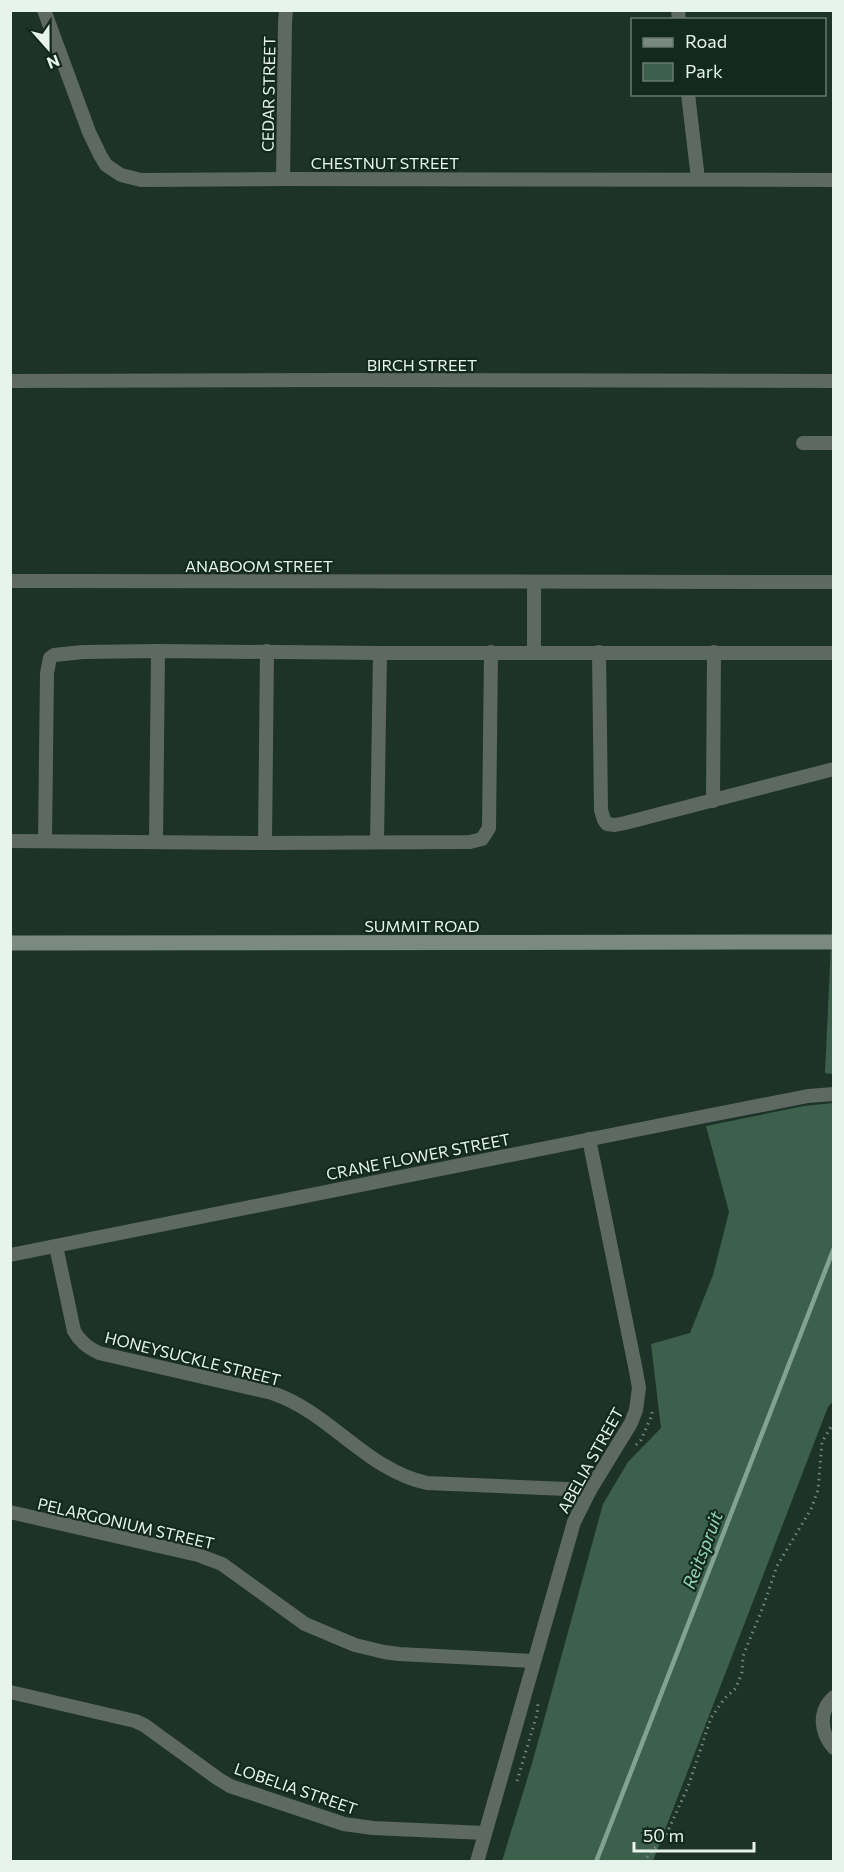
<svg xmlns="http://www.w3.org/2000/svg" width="844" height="1872" font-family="Commissioner,sans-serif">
<rect width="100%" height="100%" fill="#1d3327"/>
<!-- green -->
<g fill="#3c604c">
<path d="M 833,901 L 833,1074 L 825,1073 Z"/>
<path d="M 833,1103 L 833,1401 L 828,1407 L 653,1861 L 502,1861 L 533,1760 L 603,1504 L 628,1462 L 661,1428 L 651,1344 L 690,1333 L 713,1275 L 729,1212 L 706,1126 L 804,1106 Z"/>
</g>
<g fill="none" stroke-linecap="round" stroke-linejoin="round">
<!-- stream -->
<path stroke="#83a391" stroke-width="4.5" d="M 596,1862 L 834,1248"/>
<!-- path -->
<g stroke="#75887d" stroke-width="3" stroke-dasharray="1.5 4.5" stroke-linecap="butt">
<path d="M 636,1445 L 641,1440 L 652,1415 L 652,1411"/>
<path d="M 517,1781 L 537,1714 L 538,1704"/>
<path d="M 643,1862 L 666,1835 L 688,1787 L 711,1718 L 724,1699 L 736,1688 L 742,1672 L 743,1656 L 763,1607 L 777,1566 L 811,1509 L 818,1490 L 822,1442 L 834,1422"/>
</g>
<!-- minor -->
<g stroke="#5f6963" stroke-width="14">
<path d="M 44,10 L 89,132 L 100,155 L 106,165 L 121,175 L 141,180 L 283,179 L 834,180"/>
<path d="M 678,10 L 679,20"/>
<path d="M 688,94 L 698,179"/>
<path d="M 283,179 L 285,22 L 286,10"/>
<path d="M 10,381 L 341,380 L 834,381"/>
<path d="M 803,443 L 834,443"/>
<path d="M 10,581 L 834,582"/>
<path d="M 534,652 L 534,583"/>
<path d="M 599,652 L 601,810 L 604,820 L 607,824 L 615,825 L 625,823 L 834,769"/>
<path d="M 713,801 L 714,652"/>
<path d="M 10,841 L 265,843 L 470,842 L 482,839 L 489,828 L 491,652"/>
<path d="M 45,841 L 47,673 L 50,658 L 54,655 L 83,652 L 158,651 L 380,653 L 834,653"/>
<path d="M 156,842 L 158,651"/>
<path d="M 377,842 L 380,653"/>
<path d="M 265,843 L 267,651"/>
<path d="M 56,1246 L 74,1331 C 80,1342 88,1348 99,1353 L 272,1393 C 330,1412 366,1470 427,1483 L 590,1490"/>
<path d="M 10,1255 L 701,1117 L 808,1096 L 834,1094"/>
<path d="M 10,1512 L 198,1555 L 222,1564 L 305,1624 L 355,1645 L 384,1652 L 399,1654 L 533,1661"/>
<path d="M 10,1692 L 135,1721 L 144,1725 L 217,1778 L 230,1786 L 344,1824 L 373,1828 L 485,1833"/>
<path d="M 834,1697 C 818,1711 820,1733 834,1748"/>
<path d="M 477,1862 L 574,1522 L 590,1490 L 631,1423 L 636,1410 L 639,1388 L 636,1371 L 589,1139"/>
</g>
<!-- secondary -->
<path stroke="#7a8a81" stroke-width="15" d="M 10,943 L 834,942"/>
</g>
<g text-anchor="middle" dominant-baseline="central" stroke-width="4.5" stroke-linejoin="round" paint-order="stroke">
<!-- street labels -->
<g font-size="16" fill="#e6f4ec" stroke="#13291e">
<text transform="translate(268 94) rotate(-89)">CEDAR STREET</text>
<text x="385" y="162">CHESTNUT STREET</text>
<text x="422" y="364">BIRCH STREET</text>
<text x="259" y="565">ANABOOM STREET</text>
<text x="422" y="925">SUMMIT ROAD</text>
<text transform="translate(418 1156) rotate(-11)">CRANE FLOWER STREET</text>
<text transform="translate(193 1358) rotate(14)">HONEYSUCKLE STREET</text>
<text transform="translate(590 1460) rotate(-61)">ABELIA STREET</text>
<text transform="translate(126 1523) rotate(13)">PELARGONIUM STREET</text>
<text transform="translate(296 1788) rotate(19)">LOBELIA STREET</text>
</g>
<!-- water labels -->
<g font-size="18" font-style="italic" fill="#94d7b2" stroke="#13291e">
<text transform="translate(702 1550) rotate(-69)">Reitspruit</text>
</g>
</g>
<!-- border -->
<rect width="844" height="1872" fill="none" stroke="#e6f4ec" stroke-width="24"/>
<!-- legend -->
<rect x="631" y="18" width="195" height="78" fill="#13291e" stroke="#677a70" stroke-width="1.5"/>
<rect x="643" y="38" width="30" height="9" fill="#7a8a81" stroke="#677a70" stroke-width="1.5"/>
<text x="685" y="48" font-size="18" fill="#e6f4ec">Road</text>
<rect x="643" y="63" width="30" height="18" fill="#3c604c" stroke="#677a70" stroke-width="1.5"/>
<text x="685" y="78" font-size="18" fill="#e6f4ec">Park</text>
<!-- north arrow -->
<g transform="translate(48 48) rotate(159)" stroke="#13291e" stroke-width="4.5" paint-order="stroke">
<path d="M0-4.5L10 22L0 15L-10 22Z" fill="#e6f4ec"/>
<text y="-9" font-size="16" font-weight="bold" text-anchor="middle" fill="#e6f4ec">N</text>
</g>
<!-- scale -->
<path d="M634 1842v9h120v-9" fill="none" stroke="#e6f4ec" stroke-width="3"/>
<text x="643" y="1842" font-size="18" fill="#e6f4ec" stroke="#13291e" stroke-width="4.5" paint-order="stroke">50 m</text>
</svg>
